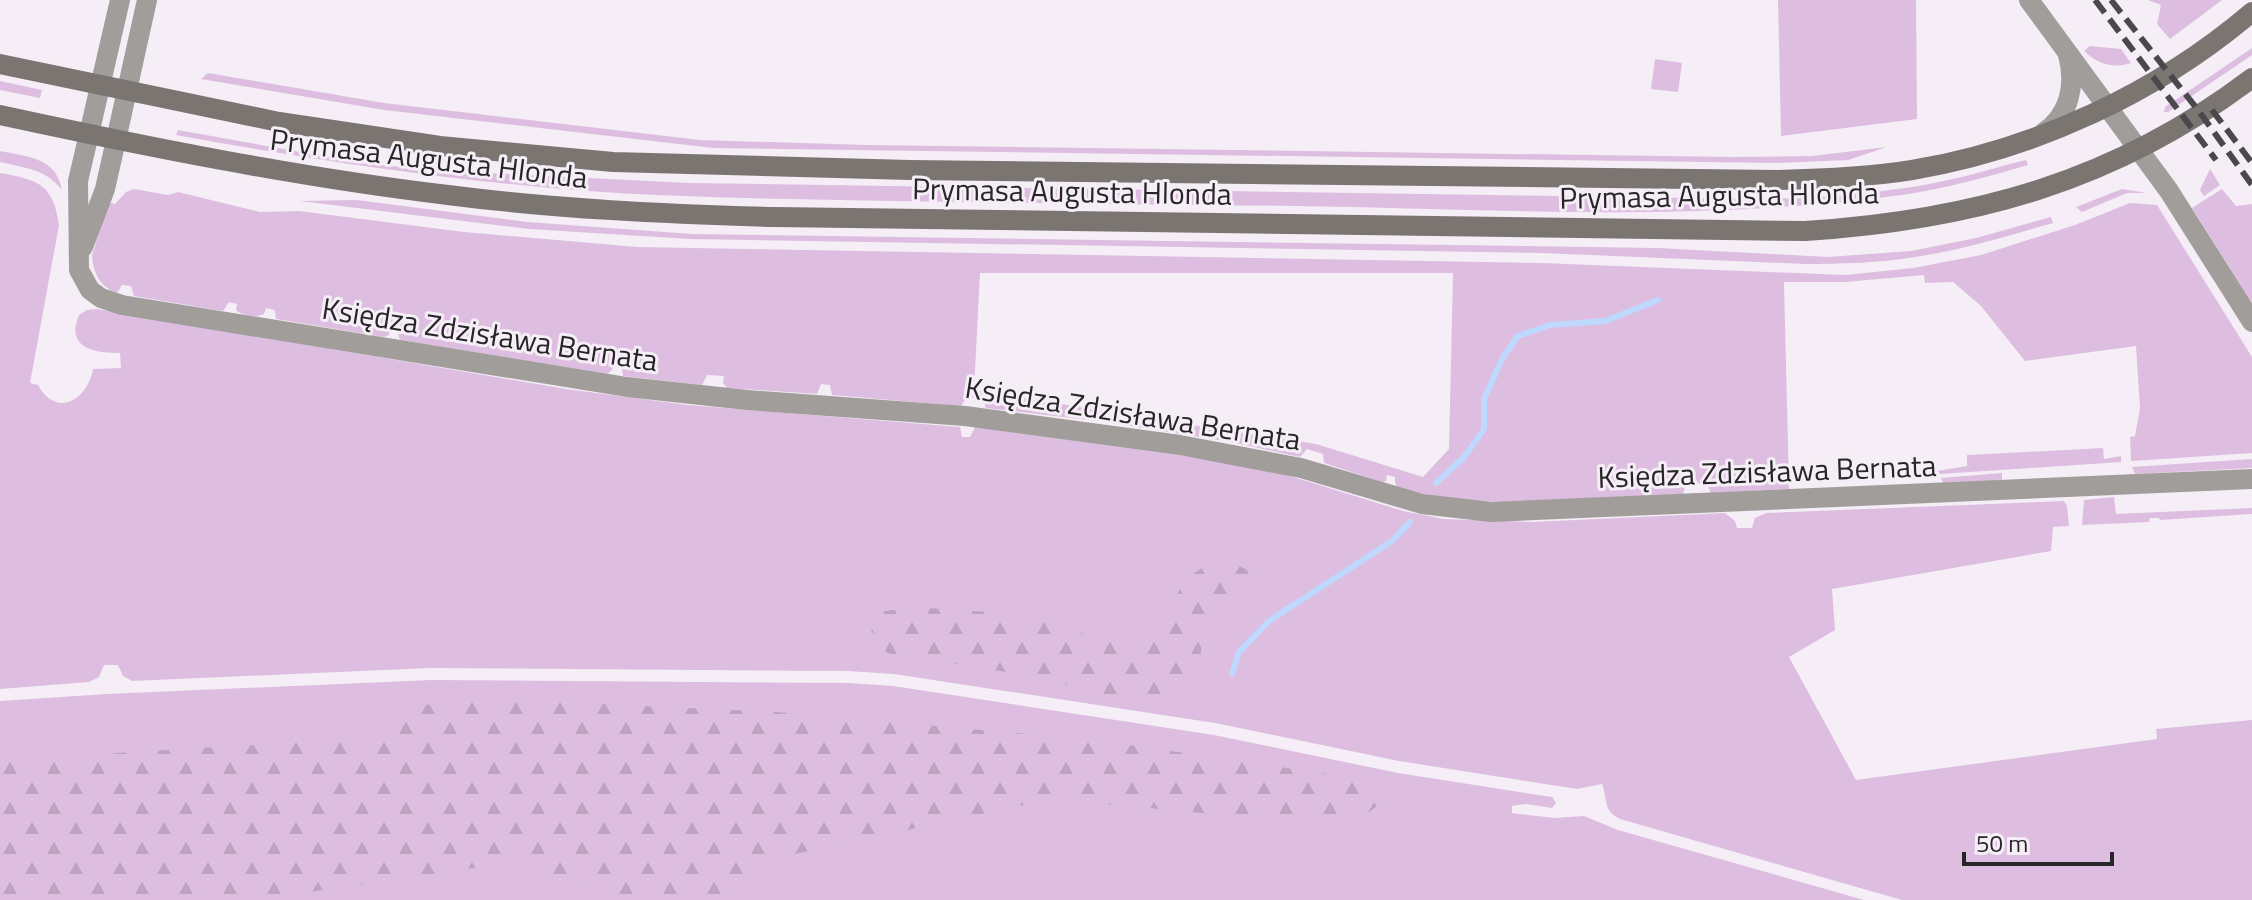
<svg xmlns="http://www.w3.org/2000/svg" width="2252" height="900" font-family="'Titillium Web',sans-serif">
<defs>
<pattern id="forest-firs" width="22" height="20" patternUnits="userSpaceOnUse" patternTransform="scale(2)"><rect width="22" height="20" fill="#ddbee0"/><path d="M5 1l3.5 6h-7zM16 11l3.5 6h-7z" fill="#bea3c0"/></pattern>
</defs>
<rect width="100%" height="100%" fill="#f5eef6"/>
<!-- green -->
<g fill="#ddbee0">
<path d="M 1778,0 L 1916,0 L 1917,119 L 1781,136 Z"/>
<path d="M 2148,0 L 2222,0 L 2170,39 L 2157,24 L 2161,5 Z"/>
<path d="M 2090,46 L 2121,49 L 2131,63 C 2113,69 2098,64 2084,51 Z"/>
<path d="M 2252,48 L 2252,55 L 2168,112 L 2164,112 L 2165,107 Z"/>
<path d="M 1655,59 L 1682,63 L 1678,92 L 1651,89 Z"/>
<path d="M 208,73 L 384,103 L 700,140 L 866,145 L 1733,157 L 1812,156 L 1887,147 L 1848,160 L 1776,163 L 713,148 L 384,110 L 201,79 Z"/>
<path d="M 0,81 L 42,90 L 40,98 L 0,90 Z"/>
<path d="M 178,130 L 367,164 L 448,171 L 690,183 L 1761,199 C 1817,198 1874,194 1929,184 C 1962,178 1994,168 2026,160 L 2028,165 C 1986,177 1945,189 1901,195 C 1701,223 1495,209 1294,206 C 1160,205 1026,203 892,201 C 786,199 680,198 574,190 C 441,179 308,159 176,135 Z"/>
<path d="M 0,151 C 28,157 56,157 62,190 C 46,169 25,168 0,162 Z"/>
<path d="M 2210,169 L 2220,185 L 2204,196 L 2200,190 Z"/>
<path d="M 0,173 C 38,180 53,183 59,225 L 30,383 L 38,385 C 56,418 87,401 93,369 L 121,368 L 120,353 C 94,353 65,348 79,315 L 87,310 L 97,309 L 566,389 L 688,405 L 960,427 L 962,437 L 970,437 L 975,427 L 1222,461 L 1281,473 L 1403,511 L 1444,519 L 1532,522 L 1725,513 L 1735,521 L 1737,528 L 1752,528 L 1755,518 L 1766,513 L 2064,501 L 2067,506 L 2069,526 L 2053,527 L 2051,551 L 1832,589 L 1835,630 L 1789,657 L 1856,780 L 2157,739 L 2156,729 L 2252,720 L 2252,900 L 1902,900 L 1620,819 C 1602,810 1608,799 1602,784 L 1577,789 L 1399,761 L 1215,723 L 894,674 L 847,671 L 430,668 L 132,681 L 123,676 L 118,665 L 104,665 L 99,677 L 89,682 L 0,689 Z"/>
<path d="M 134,189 L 168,195 L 178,192 L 260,212 L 299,211 L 464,232 L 637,247 L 1542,263 L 1845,275 L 1913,268 L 1981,255 L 2075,225 L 2130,203 L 2157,205 L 2252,357 L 2252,453 L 2131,461 L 2130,437 L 2135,436 L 2140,408 L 2136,346 L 2025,361 L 1981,306 L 1953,282 L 1925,283 L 1924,275 L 1845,282 L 1784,282 L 1789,489 L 1711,493 L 1706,483 L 1686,484 L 1683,494 C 1590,498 1489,513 1398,488 L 1395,483 L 1395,477 L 1387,475 L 1386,481 L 1382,482 L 1324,463 L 1323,454 L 1307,449 L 1300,457 L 1231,442 L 1123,425 L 1120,420 L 1121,414 L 1316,444 L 1423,477 L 1449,449 L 1453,273 L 980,273 L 974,390 L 1110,412 L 1109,419 L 1105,422 L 986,408 L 983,399 L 967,397 L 961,406 L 832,395 L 830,385 L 821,384 L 817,394 L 727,388 L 723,383 L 724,376 L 707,375 L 702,385 L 623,376 L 621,364 L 613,363 L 612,370 L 607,374 L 400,340 L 397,330 L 390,329 L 389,335 L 384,337 L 276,319 L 275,310 L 266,308 L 264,314 C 257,318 242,316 236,310 L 237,304 L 229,302 L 223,311 L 134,296 L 131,286 L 122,285 L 117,293 C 100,287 93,273 92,255 L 109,202 L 115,204 L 126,192 Z"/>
<path d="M 2122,189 L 2147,193 L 2127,193 L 2082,212 L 2076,207 Z"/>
<path d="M 2222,189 L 2236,206 L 2252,204 L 2252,303 L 2192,208 Z"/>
<path d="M 357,200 L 528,222 L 692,234 L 1658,248 L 1828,257 L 1911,251 L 1976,238 L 2051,217 L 2053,223 C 2007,236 1962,250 1915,257 C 1879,263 1841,264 1805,264 L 1542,253 L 690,239 L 529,229 L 300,201 Z"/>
<path d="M 2103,448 L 2104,459 L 2121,456 L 2121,462 L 1940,474 L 1937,471 L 1967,466 L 1967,455 Z"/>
<path d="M 2252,459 L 2252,468 L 2135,474 L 2132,467 Z"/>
<path d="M 2002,473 L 2002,481 L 1943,483 L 1941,478 Z"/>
<path d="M 2114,497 L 2116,514 L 2252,508 L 2252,514 L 2160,520 L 2159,518 L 2150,518 L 2149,522 L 2082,525 L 2084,500 Z"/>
<path d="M 431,680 L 848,683 L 893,686 L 1214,735 L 1398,773 L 1552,797 L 1556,803 L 1552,808 L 1526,804 L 1512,806 L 1512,813 L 1554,818 L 1584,816 L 1618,830 L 1864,900 L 0,900 L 0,701 L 107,694 Z"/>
</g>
<!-- forest -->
<g fill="url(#forest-firs)">
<path d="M 1218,557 L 1250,571 L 1253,590 L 1222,616 L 1202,643 L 1197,684 L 1171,700 L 1125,700 L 1039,677 L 887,653 L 871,630 L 879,612 L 913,607 L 1031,615 L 1099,639 L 1138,643 L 1163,627 L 1184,580 Z"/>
<path d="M 452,697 L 777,712 L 1095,740 L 1357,778 L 1382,790 L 1383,802 L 1366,814 L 1212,814 L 1052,799 L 786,856 L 711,900 L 635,900 L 515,862 L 254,900 L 0,900 L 0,760 L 370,738 L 414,709 Z"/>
</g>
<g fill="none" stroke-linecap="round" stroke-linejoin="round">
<!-- stream -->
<g stroke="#bed9fd" stroke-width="6">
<path d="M 1436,483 L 1464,457 L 1484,429 L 1484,399 L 1502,359 L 1518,336 L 1550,325 L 1605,321 L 1658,300"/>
<path d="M 1232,674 L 1239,652 L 1269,621 L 1392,541 L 1410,522"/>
</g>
<!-- minor -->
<g stroke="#a19d9b" stroke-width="20">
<path d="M 2029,0 L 2169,191 L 2252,322"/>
<path d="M 2043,133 C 2070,115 2076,85 2068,55"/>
<path d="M 89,134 L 78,181 L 79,270 L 90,290 L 101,298 L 122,305 L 627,387 L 747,400 L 965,416 L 1180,445 L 1301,468 L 1422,504 L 1491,512 L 2252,479"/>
<path d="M 83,247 L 105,189 L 116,140"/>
</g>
<!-- tertiary -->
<g stroke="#a19d9b" stroke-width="20">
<path d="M 89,134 L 120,0"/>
<path d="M 116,140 L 147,0"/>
</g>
<!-- secondary -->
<g stroke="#7b7572" stroke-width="20">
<path d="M 0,64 L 279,122 L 440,146 L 613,162 L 910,170 L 1778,180 C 1823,179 1868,177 1912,170 C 2036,149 2157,93 2252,12"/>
<path d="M 0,115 C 148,147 297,177 448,195 C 556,209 666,214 775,217 L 1805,231 C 1974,220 2116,181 2252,78"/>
</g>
<!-- rail -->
<g stroke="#4a484b" stroke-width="6" stroke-dasharray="16 8" stroke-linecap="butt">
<path d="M 2095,0 L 2216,160"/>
<path d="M 2111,0 L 2198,110 L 2252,185"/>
<path d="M 2212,110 L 2252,163"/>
</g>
</g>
<g text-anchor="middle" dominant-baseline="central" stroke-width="6" stroke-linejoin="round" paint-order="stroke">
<!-- street labels -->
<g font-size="30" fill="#272528" stroke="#f5eef6">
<text transform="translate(429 158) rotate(7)">Prymasa Augusta Hlonda</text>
<text transform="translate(1072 191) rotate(1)">Prymasa Augusta Hlonda</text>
<text transform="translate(1719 195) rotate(-1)">Prymasa Augusta Hlonda</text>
<text transform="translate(490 334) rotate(9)">Księdza Zdzisława Bernata</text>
<text transform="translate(1133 413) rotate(9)">Księdza Zdzisława Bernata</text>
<text transform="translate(1767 471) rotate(-2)">Księdza Zdzisława Bernata</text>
</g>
</g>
<!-- scale -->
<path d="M1964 852v12h148v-12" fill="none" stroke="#272528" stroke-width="4"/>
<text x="1976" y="852" font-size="24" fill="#272528" stroke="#f5eef6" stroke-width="6" paint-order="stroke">50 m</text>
</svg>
